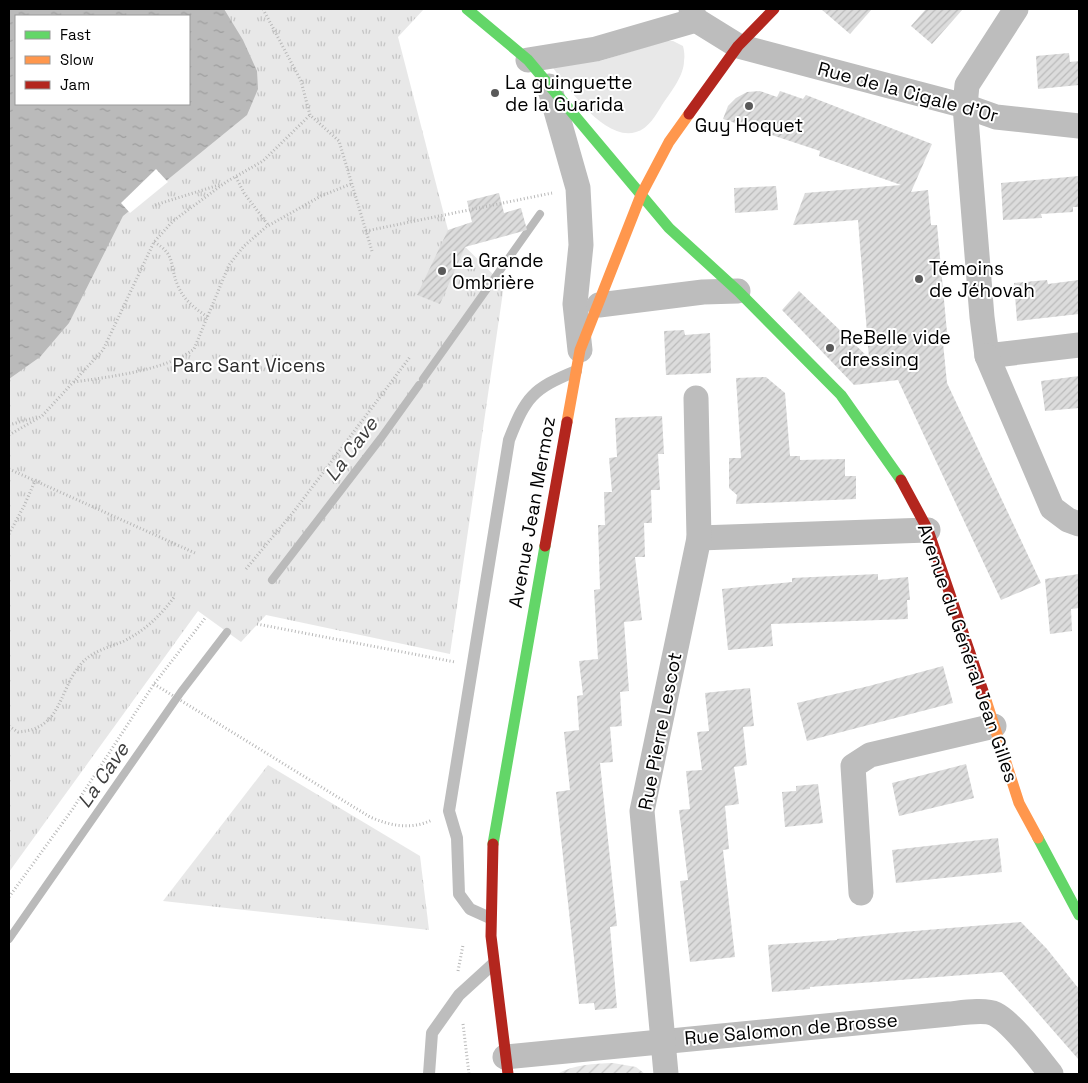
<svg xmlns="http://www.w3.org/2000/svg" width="1088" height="1083" font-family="'Space Grotesk',sans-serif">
<defs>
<pattern id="park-tufts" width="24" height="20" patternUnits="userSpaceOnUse" patternTransform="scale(1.25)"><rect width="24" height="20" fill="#e8e8e8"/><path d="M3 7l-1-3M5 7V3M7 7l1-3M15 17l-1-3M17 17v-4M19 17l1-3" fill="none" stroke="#c5c5c5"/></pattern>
<pattern id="garden-furrows" width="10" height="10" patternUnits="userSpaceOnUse" patternTransform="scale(1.25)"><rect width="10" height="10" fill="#e8e8e8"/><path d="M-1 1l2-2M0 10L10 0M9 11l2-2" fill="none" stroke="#c5c5c5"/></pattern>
<pattern id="water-ripples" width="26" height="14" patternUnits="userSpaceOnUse" patternTransform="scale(1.25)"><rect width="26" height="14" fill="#bababa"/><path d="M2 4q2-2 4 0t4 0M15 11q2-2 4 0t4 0" fill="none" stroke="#9e9e9e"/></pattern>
<pattern id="building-hatch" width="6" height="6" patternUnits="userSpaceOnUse" patternTransform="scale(1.25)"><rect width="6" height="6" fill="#dcdcdc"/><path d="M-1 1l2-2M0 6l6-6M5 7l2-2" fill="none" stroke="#bbb"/></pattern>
</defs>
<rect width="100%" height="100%" fill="#fff"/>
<!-- grass -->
<path fill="#e8e8e8" d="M 665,41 L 673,41 L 683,46 C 684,50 685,56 684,61 C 684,76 670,93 662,105 C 656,115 648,129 636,132 C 604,142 567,86 550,64 L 600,61 Z"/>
<!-- park -->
<g fill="url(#park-tufts)" fill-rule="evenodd">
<path d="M 9,9 L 424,9 L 398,37 L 448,230 L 504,285 L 450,654 L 266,615 L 241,642 L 198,611 L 9,872 ZM 16,16 L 189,16 L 189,104 L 16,104 Z"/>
<path d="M 268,765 L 420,856 L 429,930 L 163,901 Z"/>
</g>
<!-- garden -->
<path fill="url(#garden-furrows)" d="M 613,1063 L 636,1067 L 645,1074 L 557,1074 C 575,1064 593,1064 613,1063 Z"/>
<!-- water -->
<path fill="url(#water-ripples)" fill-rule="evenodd" d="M 9,9 L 224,9 L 243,40 L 257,71 L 258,89 L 247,115 L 123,216 L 69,323 L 40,357 L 9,379 ZM 16,16 L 189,16 L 189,104 L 16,104 Z"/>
<!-- pier -->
<path fill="#fff" d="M 156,169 L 168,182 L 130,213 L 121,203 Z"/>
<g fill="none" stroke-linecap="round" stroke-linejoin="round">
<!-- stream -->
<g stroke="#bababa" stroke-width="8">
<path d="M 423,379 L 540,214"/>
<path d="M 272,580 L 381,438 L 419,385"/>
<path d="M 9,939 L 181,692 L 227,632"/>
</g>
</g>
<!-- building -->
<g fill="url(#building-hatch)">
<path d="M 821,9 L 872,9 L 850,34 Z"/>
<path d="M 926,9 L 963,9 L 932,44 L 911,26 Z"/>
<path d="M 1069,53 L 1070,62 L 1079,61 L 1079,85 L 1038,89 L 1036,56 Z"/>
<path d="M 760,91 L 777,97 L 780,91 L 803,99 L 806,95 L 932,144 L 911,192 L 928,190 L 931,225 L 937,225 L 947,332 L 942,333 L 947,383 L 1041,583 L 1001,600 L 898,380 L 854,385 L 782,310 L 799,291 L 869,358 L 858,220 L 793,225 L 805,193 L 901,185 L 819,156 L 820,151 L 723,119 L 728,106 L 736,98 L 747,92 Z"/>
<path d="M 1079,176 L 1079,207 L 1073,207 L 1073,212 L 1041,214 L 1042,218 L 1003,220 L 1001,183 Z"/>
<path d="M 776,186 L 778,210 L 735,213 L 734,188 Z"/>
<path d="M 499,193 L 504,213 L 521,208 L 527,230 L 465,247 L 440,304 L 417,295 L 448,230 L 472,222 L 467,201 Z"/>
<path d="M 1047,280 L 1048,284 L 1079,280 L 1079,314 L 1017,321 L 1014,283 Z"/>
<path d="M 684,330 L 685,335 L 710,333 L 711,373 L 666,375 L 664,331 Z"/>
<path d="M 1079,376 L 1079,408 L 1045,411 L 1041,381 Z"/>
<path d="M 766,377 L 785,393 L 790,456 L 800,456 L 800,460 L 845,459 L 845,476 L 856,476 L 856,499 L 736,504 L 737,495 L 729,488 L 729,458 L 741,458 L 736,378 Z"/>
<path d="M 662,416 L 664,454 L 658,454 L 660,490 L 651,490 L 652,523 L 644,523 L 645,557 L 635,557 L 642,620 L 624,622 L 629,691 L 620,692 L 622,726 L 610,727 L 613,762 L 600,763 L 617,926 L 610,927 L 617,1008 L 595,1010 L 594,1003 L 579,1004 L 556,792 L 570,790 L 564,732 L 579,730 L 577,696 L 583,695 L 579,661 L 598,659 L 594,590 L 600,589 L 598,525 L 605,525 L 604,492 L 612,492 L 609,458 L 617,457 L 615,418 Z"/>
<path d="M 878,574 L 878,580 L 908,577 L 910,600 L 907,600 L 908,619 L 771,624 L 773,646 L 728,650 L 722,589 L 792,582 L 792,578 Z"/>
<path d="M 1079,574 L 1079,608 L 1071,609 L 1072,631 L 1050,634 L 1045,579 Z"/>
<path d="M 943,666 L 953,703 L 807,741 L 797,703 L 869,686 Z"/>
<path d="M 750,688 L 754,726 L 743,727 L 747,765 L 734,767 L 739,804 L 725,806 L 729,849 L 723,850 L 735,957 L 690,962 L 680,881 L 688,880 L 679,810 L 690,809 L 686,771 L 702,770 L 697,732 L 709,731 L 705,693 Z"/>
<path d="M 966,764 L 974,798 L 899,816 L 892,783 Z"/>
<path d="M 818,784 L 823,823 L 785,827 L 782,792 L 796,791 L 796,786 Z"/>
<path d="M 998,838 L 1002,872 L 896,883 L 892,850 Z"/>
<path d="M 1021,922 L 1047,949 L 1079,989 L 1079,1060 L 1002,972 L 810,987 L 810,989 L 772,992 L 768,945 L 837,940 L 837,939 L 903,932 Z"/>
</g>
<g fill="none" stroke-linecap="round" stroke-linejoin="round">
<!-- path -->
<g stroke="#b8b8b8" stroke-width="3" stroke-dasharray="1 2.5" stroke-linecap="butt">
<path d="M 263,9 L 301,81 L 310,115 L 339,141 L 372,251"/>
<path d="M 236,177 L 244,193 L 269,226"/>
<path d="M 155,205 L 222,184"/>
<path d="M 366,231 L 552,193"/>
<path d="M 154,242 C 177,255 169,266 178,286 C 184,300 195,309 208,317"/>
<path d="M 74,382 C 109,377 167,370 194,349 L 229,265 L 244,246 L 266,227 L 321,196 L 351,184"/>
<path d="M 9,425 L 37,417"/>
<path d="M 9,435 L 42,416 L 103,350 L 154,242 L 173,221 L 226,182 L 263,161 L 310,115"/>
<path d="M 9,469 L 195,553"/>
<path d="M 9,534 L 24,506 L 35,481"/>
<path d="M 246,569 L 295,510 L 410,357"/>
<path d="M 257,624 L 455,662"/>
<path d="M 154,684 L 370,817 C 391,826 411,830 432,820"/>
<path d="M 9,726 L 18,732 C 63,729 58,690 81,664 C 93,650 109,648 124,641 C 146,630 161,615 175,596"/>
<path d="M 9,897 L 72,810 L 154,684 L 206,617"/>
<path d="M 458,971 L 463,945"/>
<path d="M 463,1024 L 469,1074"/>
</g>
<!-- lane -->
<g stroke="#bdbdbd" stroke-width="12">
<path d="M 490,918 L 470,909 L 459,894 L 457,838 L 449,811 L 509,440 C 526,397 532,389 576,371"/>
<path d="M 429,1074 L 432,1033 L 459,995 L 493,964"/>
</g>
<!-- street -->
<g stroke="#bdbdbd" stroke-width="25">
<path d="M 691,9 L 696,20 L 738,46 L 965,106 L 996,117 L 1079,126"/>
<path d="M 1016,9 L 967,85 L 965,106 L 982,317 L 987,356 L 1079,345"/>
<path d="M 528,60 L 596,49 L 696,20"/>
<path d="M 549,86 L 578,188 L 581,245 L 575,304 L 580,350"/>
<path d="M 599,305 L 703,292 L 738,291"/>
<path d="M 987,356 L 1052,508 L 1068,520 L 1079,524"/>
<path d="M 699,538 L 928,530"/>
<path d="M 861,893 L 853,766 L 870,755 L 994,726"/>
<path d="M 505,1057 L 949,1014 C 960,1013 985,1009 995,1014 C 1013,1023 1038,1058 1051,1074"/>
<path d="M 666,1074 L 642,811 L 699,538 L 696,398"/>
</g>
<!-- fast -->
<g stroke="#63d668" stroke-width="11">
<path d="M 467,9 L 528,60 L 669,228 L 738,291 L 841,395 L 901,480"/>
<path d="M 1038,838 L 1079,915"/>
<path d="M 493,844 L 545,546"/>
</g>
<!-- slow -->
<g stroke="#ff974d" stroke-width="11">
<path d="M 567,422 L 580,350 L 641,195 L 669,142 L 689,114"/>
<path d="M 984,694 L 1019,803 L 1038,838"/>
</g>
<!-- jam -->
<g stroke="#b3261e" stroke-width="11">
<path d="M 689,114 L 738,46 L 774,9"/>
<path d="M 901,480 L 928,530 L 984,694"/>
<path d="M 545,546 L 567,422"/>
<path d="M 493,844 L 491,936 L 508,1074"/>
</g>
</g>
<!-- markers -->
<g fill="#595959" stroke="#fff" stroke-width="2">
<circle cx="495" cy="93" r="5"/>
<circle cx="749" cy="106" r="5"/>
<circle cx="442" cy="271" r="5"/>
<circle cx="919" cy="279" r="5"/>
<circle cx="830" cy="348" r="5"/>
</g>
<g text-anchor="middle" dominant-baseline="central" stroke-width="4" stroke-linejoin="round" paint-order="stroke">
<!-- poi labels -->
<g font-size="19" fill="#000" stroke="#fff" text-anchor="start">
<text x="505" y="82">La guinguette<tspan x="505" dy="22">de la Guarida</tspan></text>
<text x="749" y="125" text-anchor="middle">Guy Hoquet</text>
<text x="452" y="260">La Grande<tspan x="452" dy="22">Ombrière</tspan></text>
<text x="929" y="268">Témoins<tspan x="929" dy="22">de Jéhovah</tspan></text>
<text x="840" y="337">ReBelle vide<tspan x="840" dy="22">dressing</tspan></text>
</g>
<!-- street labels -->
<g font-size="19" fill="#000" stroke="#fff">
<text transform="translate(908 92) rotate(15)">Rue de la Cigale d'Or</text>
<text transform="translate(532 512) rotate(-80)">Avenue Jean Mermoz</text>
<text transform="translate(968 653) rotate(71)">Avenue du Général Jean Gilles</text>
<text transform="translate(660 731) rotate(-79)">Rue Pierre Lescot</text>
<text transform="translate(791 1029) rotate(-5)">Rue Salomon de Brosse</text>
</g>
<!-- park labels -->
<g font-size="19" fill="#2d2d2d" stroke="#fff">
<text x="249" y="365">Parc Sant Vicens</text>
</g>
<!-- water labels -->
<g font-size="20" font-style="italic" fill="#3e3e3e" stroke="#fff">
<text transform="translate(351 449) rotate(-53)">La Cave</text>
<text transform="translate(103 775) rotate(-55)">La Cave</text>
</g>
</g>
<!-- border -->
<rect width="1088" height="1083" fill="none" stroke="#000000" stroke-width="20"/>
<!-- legend -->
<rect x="15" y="15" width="175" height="90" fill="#ffffff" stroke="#999999"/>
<rect x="25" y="31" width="25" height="8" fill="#63d668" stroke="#999999"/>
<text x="60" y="40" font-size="15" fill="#000000">Fast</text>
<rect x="25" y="56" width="25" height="8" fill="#ff974d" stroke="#999999"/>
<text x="60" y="65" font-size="15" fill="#000000">Slow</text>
<rect x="25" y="81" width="25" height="8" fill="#b3261e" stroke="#999999"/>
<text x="60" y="90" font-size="15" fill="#000000">Jam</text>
</svg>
